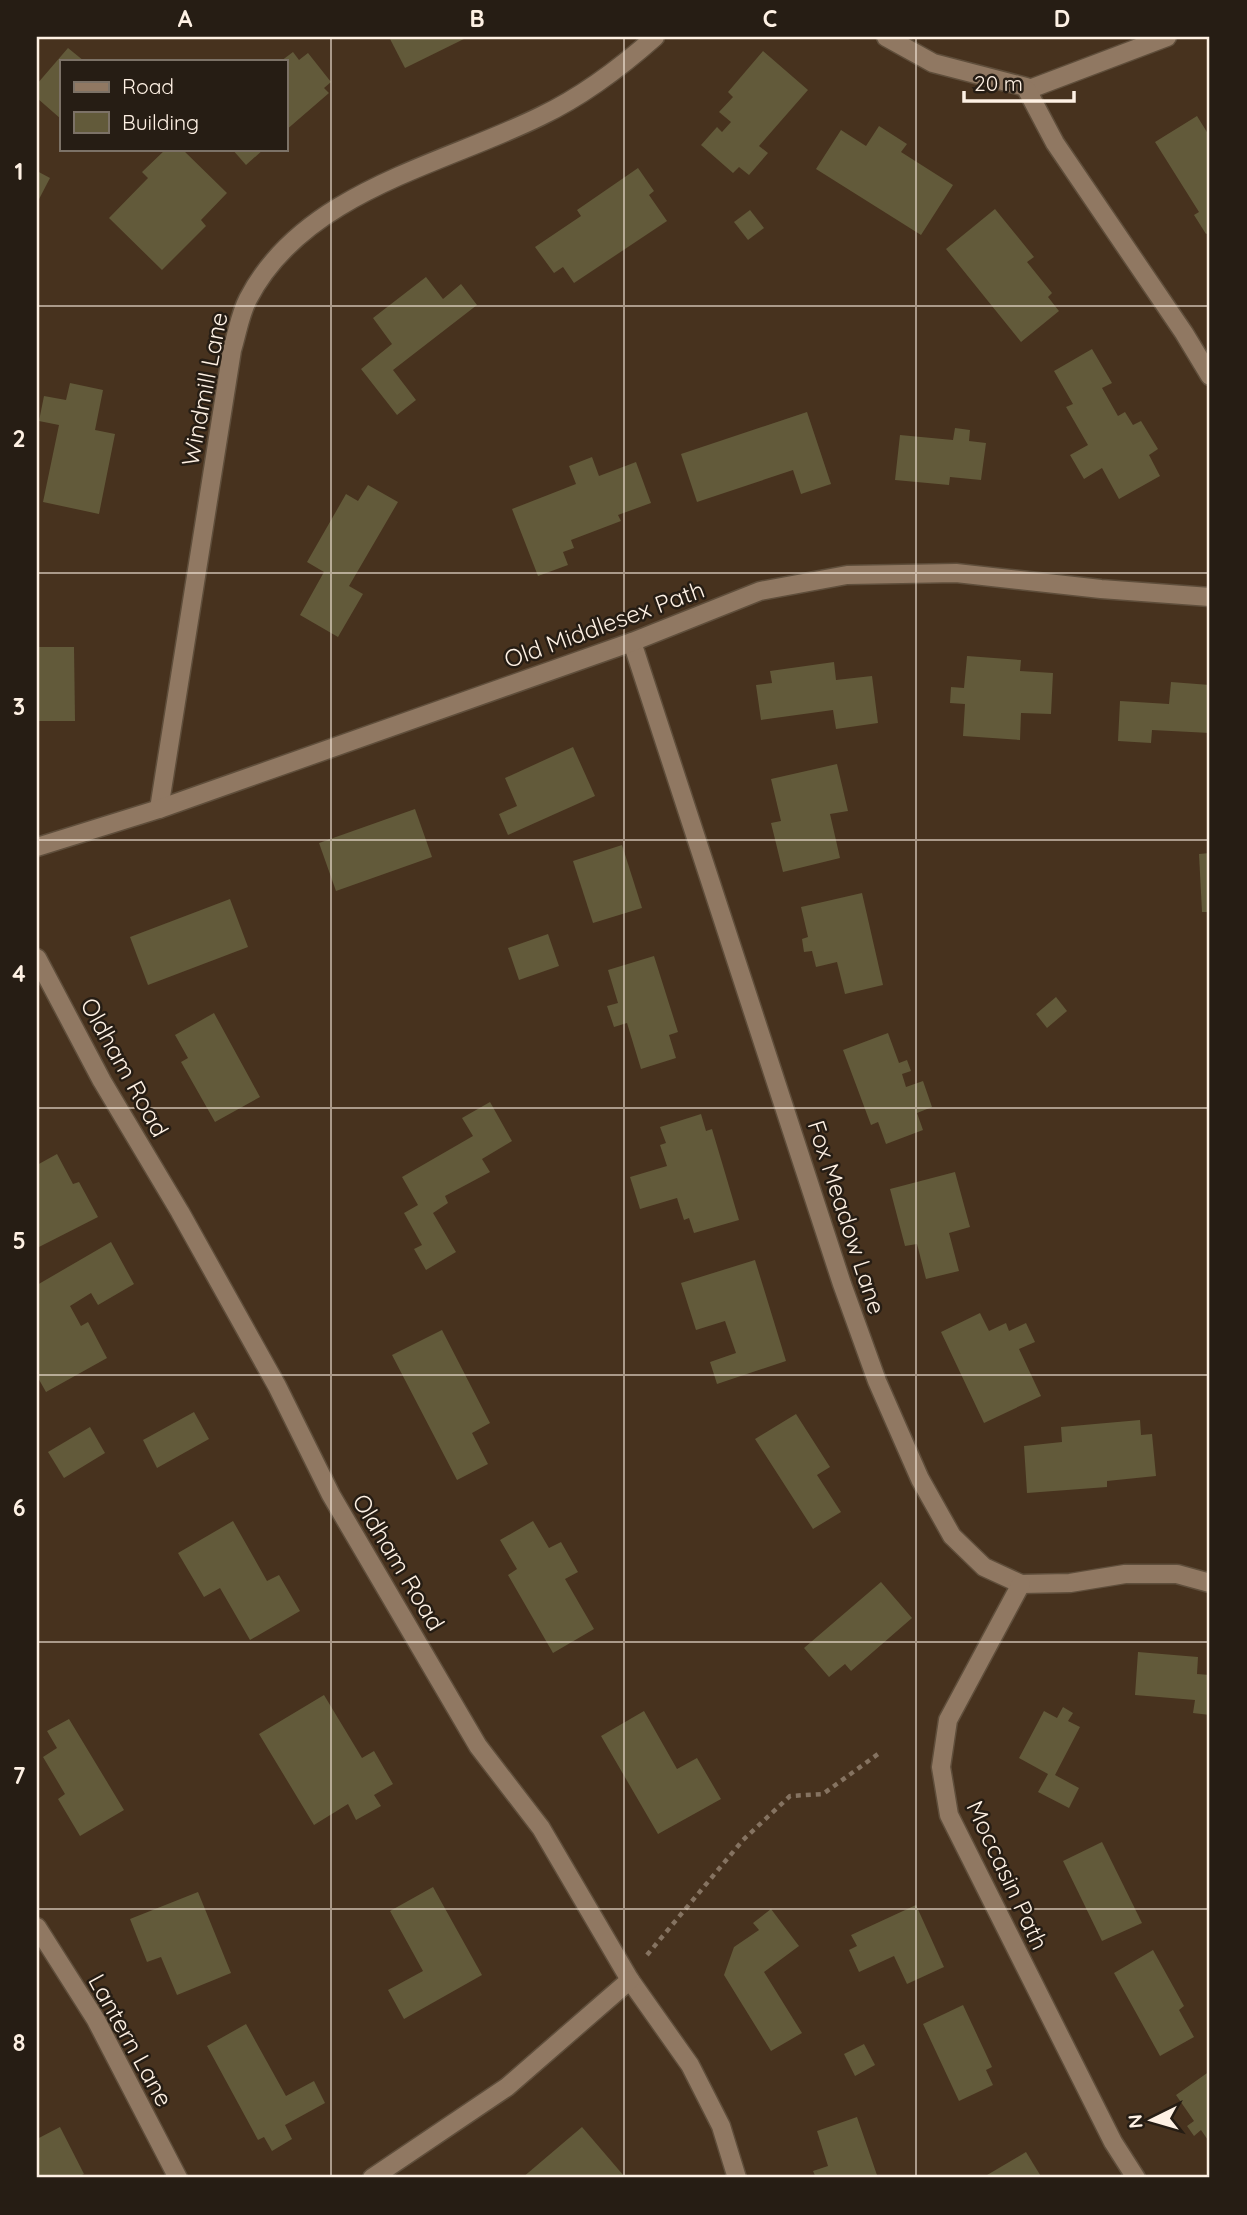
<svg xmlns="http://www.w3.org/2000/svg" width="1247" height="2215" font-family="Quicksand,sans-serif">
<rect width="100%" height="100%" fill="#47321e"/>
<!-- building -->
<g fill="#625a3a">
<path d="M 389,37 L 468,37 L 405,68 Z"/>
<path d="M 68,48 L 84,61 L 61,61 L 61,119 L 37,98 L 37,84 Z"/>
<path d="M 763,51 L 808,90 L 759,146 L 768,153 L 749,175 L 739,167 L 733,173 L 701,145 L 717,127 L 722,132 L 731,122 L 719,112 L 733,97 L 728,92 Z"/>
<path d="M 293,52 L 299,60 L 308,53 L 331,82 L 324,88 L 329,93 L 285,131 L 285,61 L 281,61 Z"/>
<path d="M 1197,116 L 1210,137 L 1210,232 L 1206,234 L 1194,215 L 1199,212 L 1155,142 Z"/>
<path d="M 879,126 L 907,144 L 901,152 L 953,185 L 921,235 L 816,169 L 841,130 L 866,146 Z"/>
<path d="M 166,149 L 182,149 L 227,193 L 201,220 L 206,226 L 162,270 L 109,218 L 148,178 L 142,172 Z"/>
<path d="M 232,149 L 264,149 L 246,165 Z"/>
<path d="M 638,168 L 654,191 L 649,195 L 667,221 L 574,283 L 563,267 L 554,273 L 535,247 L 581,216 L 577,210 Z"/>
<path d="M 37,171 L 50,178 L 37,203 Z"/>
<path d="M 995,209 L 1034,257 L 1027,262 L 1052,293 L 1048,297 L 1059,311 L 1021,342 L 946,249 Z"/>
<path d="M 750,210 L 764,228 L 748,240 L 734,222 Z"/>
<path d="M 426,277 L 443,299 L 461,284 L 477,305 L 393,370 L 416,400 L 397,415 L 361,369 L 392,344 L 373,318 Z"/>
<path d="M 1092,349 L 1112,383 L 1102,388 L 1118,416 L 1125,412 L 1133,425 L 1141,421 L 1158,449 L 1149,455 L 1160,476 L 1119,499 L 1102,468 L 1084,479 L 1070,455 L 1088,445 L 1066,407 L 1073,404 L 1054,371 Z"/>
<path d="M 70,383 L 103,390 L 95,430 L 115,434 L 99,514 L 43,502 L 59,425 L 39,421 L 44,396 L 66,400 Z"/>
<path d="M 807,412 L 831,484 L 801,494 L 793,470 L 697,502 L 681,454 Z"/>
<path d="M 955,428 L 970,430 L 969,441 L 986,443 L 981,480 L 950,477 L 949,485 L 895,480 L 900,435 L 953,440 Z"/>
<path d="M 592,457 L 599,476 L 636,462 L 651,503 L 618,515 L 621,521 L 571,540 L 574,548 L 563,552 L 568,565 L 538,576 L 512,509 L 576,484 L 569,466 Z"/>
<path d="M 368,485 L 398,502 L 349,586 L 363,594 L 338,637 L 300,615 L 324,572 L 307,562 L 346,494 L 358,501 Z"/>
<path d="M 37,647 L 74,647 L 75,721 L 37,721 Z"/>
<path d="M 967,656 L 1021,660 L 1020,671 L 1053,673 L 1051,714 L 1021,713 L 1020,740 L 963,736 L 965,704 L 950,703 L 951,687 L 964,688 Z"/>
<path d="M 834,662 L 836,680 L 872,676 L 878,723 L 836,729 L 833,710 L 761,720 L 756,685 L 772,683 L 770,671 Z"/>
<path d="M 1171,682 L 1210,685 L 1210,733 L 1152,730 L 1151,743 L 1118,741 L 1120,701 L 1169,704 Z"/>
<path d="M 573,747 L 595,796 L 508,835 L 499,814 L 517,806 L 505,778 Z"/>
<path d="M 837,764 L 848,811 L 830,814 L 840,858 L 783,872 L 771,823 L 781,821 L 771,779 Z"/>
<path d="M 415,809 L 432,857 L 336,891 L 319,843 Z"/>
<path d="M 622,845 L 642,908 L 593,923 L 573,861 Z"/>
<path d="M 1210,853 L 1210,912 L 1202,912 L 1199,854 Z"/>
<path d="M 862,893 L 883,985 L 845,994 L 837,962 L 816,967 L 812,951 L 804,952 L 802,939 L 808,937 L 801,907 Z"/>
<path d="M 230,899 L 248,947 L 148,985 L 130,937 Z"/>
<path d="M 548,934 L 559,966 L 519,980 L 508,948 Z"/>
<path d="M 654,956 L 678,1032 L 669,1035 L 676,1058 L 641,1069 L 627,1023 L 614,1027 L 607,1006 L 618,1003 L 608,970 Z"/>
<path d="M 1056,997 L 1067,1011 L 1047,1028 L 1036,1014 Z"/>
<path d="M 214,1013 L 260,1097 L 215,1122 L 181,1062 L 188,1058 L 175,1035 Z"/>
<path d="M 888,1033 L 899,1063 L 907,1060 L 911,1071 L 902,1074 L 906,1087 L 923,1081 L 932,1107 L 917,1113 L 923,1130 L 886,1144 L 878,1122 L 871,1125 L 843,1050 Z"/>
<path d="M 490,1102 L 512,1141 L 482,1159 L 490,1172 L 445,1196 L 448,1203 L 433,1213 L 456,1252 L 426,1270 L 414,1249 L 422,1245 L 404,1213 L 418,1205 L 402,1177 L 473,1136 L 462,1118 Z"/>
<path d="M 701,1114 L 706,1131 L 712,1129 L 739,1220 L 694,1233 L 689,1218 L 684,1220 L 677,1198 L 640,1209 L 630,1177 L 667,1166 L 660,1145 L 666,1143 L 660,1127 Z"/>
<path d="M 57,1154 L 73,1184 L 79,1182 L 98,1217 L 37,1248 L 37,1165 Z"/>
<path d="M 955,1172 L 970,1227 L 949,1233 L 959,1271 L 926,1279 L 917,1244 L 905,1246 L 890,1189 Z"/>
<path d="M 111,1242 L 134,1284 L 98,1305 L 91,1293 L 70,1306 L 81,1326 L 88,1322 L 107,1358 L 46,1392 L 37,1376 L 37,1285 Z"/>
<path d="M 755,1260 L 786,1361 L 717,1384 L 710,1362 L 736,1353 L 725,1321 L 696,1330 L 681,1283 Z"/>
<path d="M 980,1313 L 989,1331 L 1006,1323 L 1009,1331 L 1026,1323 L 1035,1342 L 1019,1349 L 1041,1396 L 984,1423 L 941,1332 Z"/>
<path d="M 442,1330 L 490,1423 L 472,1433 L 488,1464 L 457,1480 L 392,1355 Z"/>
<path d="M 194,1412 L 209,1439 L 157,1468 L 143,1440 Z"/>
<path d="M 796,1414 L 830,1467 L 817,1475 L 841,1512 L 813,1529 L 755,1439 Z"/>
<path d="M 1140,1420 L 1141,1435 L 1152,1434 L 1156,1476 L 1107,1481 L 1107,1487 L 1027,1493 L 1024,1446 L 1062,1442 L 1061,1427 Z"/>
<path d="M 90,1427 L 105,1453 L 64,1478 L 48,1452 Z"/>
<path d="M 233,1521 L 267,1581 L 279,1575 L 300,1611 L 250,1640 L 220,1588 L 204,1597 L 178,1553 Z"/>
<path d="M 533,1521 L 549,1548 L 561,1542 L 578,1572 L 565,1579 L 594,1629 L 553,1653 L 508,1575 L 517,1569 L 500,1540 Z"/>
<path d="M 881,1582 L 912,1618 L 851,1671 L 845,1664 L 829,1677 L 804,1648 Z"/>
<path d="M 1138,1652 L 1198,1657 L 1197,1674 L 1210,1675 L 1210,1715 L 1193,1713 L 1195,1700 L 1135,1695 Z"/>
<path d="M 324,1695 L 362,1758 L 374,1751 L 393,1784 L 374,1795 L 381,1806 L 356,1820 L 348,1804 L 314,1825 L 259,1734 Z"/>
<path d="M 1063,1707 L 1073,1713 L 1068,1721 L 1080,1727 L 1055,1775 L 1079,1788 L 1069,1808 L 1038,1792 L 1048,1774 L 1019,1758 L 1044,1711 L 1057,1718 Z"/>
<path d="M 644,1711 L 677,1769 L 697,1758 L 721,1799 L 658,1834 L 601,1736 Z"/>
<path d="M 69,1719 L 124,1810 L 80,1836 L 58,1799 L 65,1794 L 43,1757 L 57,1748 L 47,1731 Z"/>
<path d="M 1102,1842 L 1142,1923 L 1102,1941 L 1063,1861 Z"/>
<path d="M 433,1887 L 482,1975 L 404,2019 L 388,1990 L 423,1971 L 390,1911 Z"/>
<path d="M 198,1892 L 231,1973 L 177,1995 L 161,1957 L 147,1962 L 130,1919 Z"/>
<path d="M 916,1905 L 944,1967 L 907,1984 L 894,1956 L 859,1972 L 849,1950 L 857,1946 L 851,1935 Z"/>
<path d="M 771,1909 L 799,1946 L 764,1972 L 802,2033 L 771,2051 L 724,1975 L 734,1947 L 759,1930 L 753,1923 Z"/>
<path d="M 1153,1950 L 1184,2006 L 1179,2010 L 1194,2037 L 1160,2056 L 1114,1973 Z"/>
<path d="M 963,2005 L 992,2067 L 986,2070 L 993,2085 L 959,2101 L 923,2024 Z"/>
<path d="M 246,2024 L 286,2096 L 314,2081 L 325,2103 L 285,2125 L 292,2139 L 272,2151 L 264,2137 L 258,2140 L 207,2046 Z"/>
<path d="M 864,2044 L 875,2065 L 855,2076 L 844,2054 Z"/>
<path d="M 1210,2071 L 1210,2143 L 1201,2130 L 1194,2136 L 1187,2126 L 1194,2121 L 1176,2095 Z"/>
<path d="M 857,2117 L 878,2178 L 816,2178 L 813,2171 L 828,2166 L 817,2131 Z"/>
<path d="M 60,2127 L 84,2174 L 75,2178 L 37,2178 L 37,2139 Z"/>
<path d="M 582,2127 L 624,2176 L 622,2178 L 522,2178 Z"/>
<path d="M 1026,2152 L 1042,2178 L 982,2178 Z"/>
</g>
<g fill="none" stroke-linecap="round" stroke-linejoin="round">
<!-- minor casing -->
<g stroke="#5f4e3b" stroke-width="21">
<g id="minor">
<path d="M 886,37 L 933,63 L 1026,87 L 1027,90 L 1167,37"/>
<path d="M 1027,90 L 1055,143 L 1184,333 L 1210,376"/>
<path d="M 632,642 L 842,1284 L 877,1381 L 920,1479 L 952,1536 L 984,1567 L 1021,1584 L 1070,1583 L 1125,1574 L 1177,1574 L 1210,1583"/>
<path d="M 159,809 L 232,350 C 237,334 240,314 248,299 C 303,192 442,165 541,116 C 583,96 620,68 655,37"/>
<path d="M 37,847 L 159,809 L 632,642 L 760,591 L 847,575 L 956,573 L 1101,589 L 1210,597"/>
<path d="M 37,958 L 102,1081 L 180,1212 L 277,1386 L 331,1495 L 478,1746 L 541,1828 L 630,1980 L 690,2065 L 721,2126 L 737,2178"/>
<path d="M 1021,1584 L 948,1720 L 941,1767 L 949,1815 L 1113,2142 L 1136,2178"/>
<path d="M 37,1927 L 96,2020 L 178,2178"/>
<path d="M 372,2178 L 507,2087 L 630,1980"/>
</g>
</g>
<!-- path -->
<path stroke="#857361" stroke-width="4.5" stroke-dasharray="5 5" stroke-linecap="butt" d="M 647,1955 L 743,1840 L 790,1796 L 823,1794 L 878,1754"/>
<!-- minor -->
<use href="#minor" stroke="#907862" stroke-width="18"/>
</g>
<!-- grid -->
<path fill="none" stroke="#fef1e4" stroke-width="2" stroke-opacity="0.55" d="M 331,37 L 331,2178M 624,37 L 624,2178M 916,37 L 916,2178M 37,306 L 1210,306M 37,573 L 1210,573M 37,840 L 1210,840M 37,1108 L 1210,1108M 37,1375 L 1210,1375M 37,1642 L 1210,1642M 37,1909 L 1210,1909"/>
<g text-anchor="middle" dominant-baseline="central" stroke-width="5" stroke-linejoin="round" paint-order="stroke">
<!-- street labels -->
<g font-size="24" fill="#fef1e4" stroke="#261d14">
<text transform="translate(204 389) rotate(-79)">Windmill Lane</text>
<text transform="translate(604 624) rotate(-20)">Old Middlesex Path</text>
<text transform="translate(125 1067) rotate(61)">Oldham Road</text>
<text transform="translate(847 1217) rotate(72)">Fox Meadow Lane</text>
<text transform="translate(399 1562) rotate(59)">Oldham Road</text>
<text transform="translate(1008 1875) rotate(65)">Moccasin Path</text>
<text transform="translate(131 2040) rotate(61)">Lantern Lane</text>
</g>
</g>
<!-- border -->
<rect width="1247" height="2215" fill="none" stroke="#261d14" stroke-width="77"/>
<!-- legend -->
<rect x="60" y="60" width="228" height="91" fill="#261d14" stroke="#7c7267" stroke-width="2"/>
<rect x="74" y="82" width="35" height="10" fill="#907862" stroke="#7c7267" stroke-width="2"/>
<text x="122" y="94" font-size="21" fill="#fef1e4">Road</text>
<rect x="74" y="112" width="35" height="21" fill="#625a3a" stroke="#7c7267" stroke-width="2"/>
<text x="122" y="130" font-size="21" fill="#fef1e4">Building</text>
<!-- north arrow -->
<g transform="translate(1152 2120) rotate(265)" stroke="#261d14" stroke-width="5" paint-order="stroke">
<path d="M0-5L12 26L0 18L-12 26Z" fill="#fef1e4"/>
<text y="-10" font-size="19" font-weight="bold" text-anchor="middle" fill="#fef1e4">N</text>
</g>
<!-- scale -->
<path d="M964 91v10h110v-10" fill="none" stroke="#fef1e4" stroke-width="3.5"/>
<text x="974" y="91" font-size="21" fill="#fef1e4" stroke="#261d14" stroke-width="5" paint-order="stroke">20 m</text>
<rect x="38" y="38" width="1170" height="2138" fill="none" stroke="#fef1e4" stroke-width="2.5"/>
<g font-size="23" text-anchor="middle" font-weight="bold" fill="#fef1e4">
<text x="185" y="27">A</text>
<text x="477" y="27">B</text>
<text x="770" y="27">C</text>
<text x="1062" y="27">D</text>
<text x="19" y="180">1</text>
<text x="19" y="447">2</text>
<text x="19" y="715">3</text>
<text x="19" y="982">4</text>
<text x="19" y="1249">5</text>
<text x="19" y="1516">6</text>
<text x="19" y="1784">7</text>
<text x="19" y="2051">8</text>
</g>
</svg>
